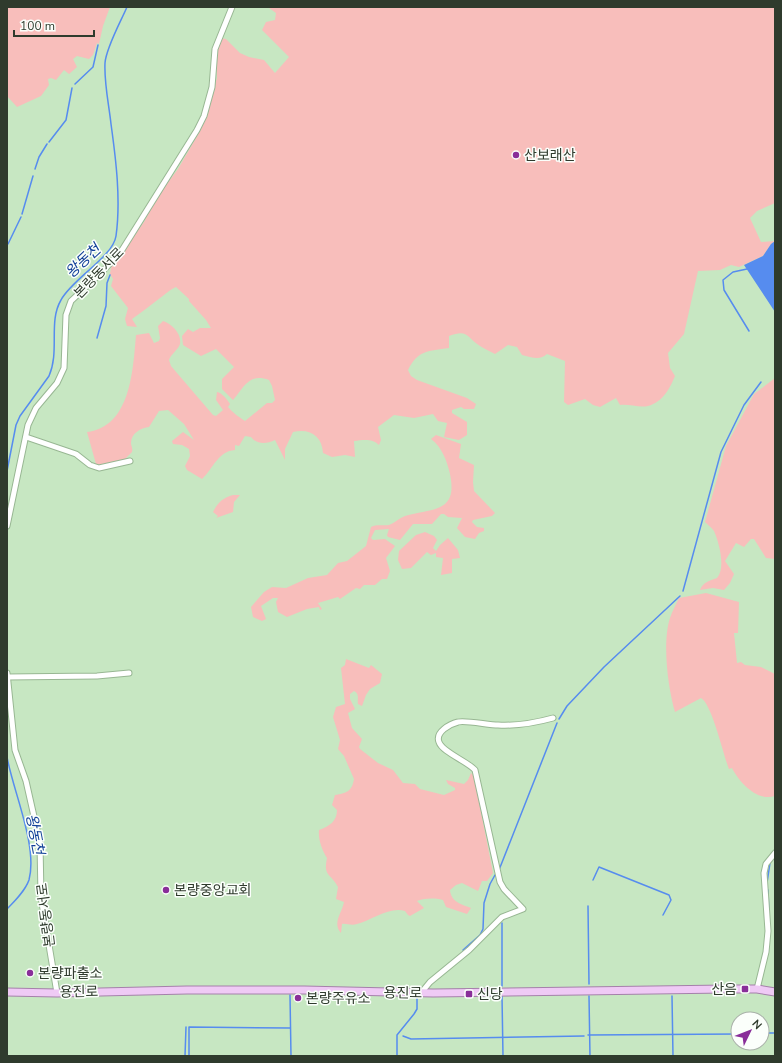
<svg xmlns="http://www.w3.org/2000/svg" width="782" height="1063" font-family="'Nunito Sans','Noto Sans KR',sans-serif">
<rect width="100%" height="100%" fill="#c7e7c2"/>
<!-- green -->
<g fill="#f8bebb">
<path d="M 7,7 L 110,7 L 103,26 L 99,44 L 97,43 L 93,55 L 89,59 L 77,56 L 73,59 L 77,67 L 69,74 L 64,70 L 56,80 L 51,78 L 48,79 L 49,85 L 41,96 L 17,107 L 7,96 Z"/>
<path d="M 270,7 L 775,7 L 775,203 L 757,211 L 750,218 L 761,242 L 775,241 L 771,244 L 763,256 L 739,267 L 731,265 L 720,270 L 698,271 L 684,334 L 668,353 L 670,368 L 675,376 C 670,388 663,402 648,406 C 640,408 629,404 620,405 L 616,398 L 600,407 L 593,405 L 585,399 L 568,405 L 564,402 L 565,361 L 547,354 C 540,361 531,357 522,355 L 517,347 L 508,345 L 495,354 C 490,351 484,349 480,346 C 466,337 468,329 449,336 L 449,348 C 428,351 418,350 408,370 L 411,376 L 417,380 L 467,398 L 476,404 L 474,409 L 464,409 L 461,407 L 452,410 L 452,413 L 467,422 L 467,435 L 459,440 L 444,437 L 447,423 L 438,421 L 433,414 L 414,418 L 394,415 L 378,427 L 381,440 L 379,445 C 372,438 363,440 354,441 L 355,457 L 345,455 L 332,457 L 323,453 C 322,436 310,428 293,432 L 285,449 L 285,460 L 275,440 C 267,444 257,445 251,437 L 245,436 L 239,446 L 235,445 L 235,450 C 218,451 213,469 202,479 L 187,470 L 185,466 L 190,456 L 189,449 L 182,445 L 173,444 L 172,441 L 183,432 L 194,440 L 184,424 L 168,410 L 159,411 L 149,427 C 141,428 131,433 131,443 C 131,446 133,448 132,452 L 124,460 L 98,466 L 96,464 L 87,432 C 131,427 133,369 136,335 L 149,333 L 154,343 L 159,341 L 160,338 L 158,326 L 163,321 C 172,324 182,334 180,344 C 178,350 171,354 169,360 L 171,366 L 213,415 L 216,416 L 223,410 L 216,400 L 217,392 C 222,393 227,399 230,404 L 228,407 C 232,412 239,417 245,421 L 267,403 L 272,403 L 275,400 L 272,386 L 269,380 C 249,373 245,386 233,400 L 222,389 L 222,379 L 234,367 L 216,349 L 201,356 L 183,345 L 182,336 L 188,329 L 193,332 L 200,328 L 211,328 L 206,320 L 189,301 L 189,299 L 176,287 C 169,290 166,294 160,298 C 151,305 142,312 132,319 L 137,327 L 127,326 L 125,319 L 128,308 L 111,286 L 113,279 L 110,274 L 111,268 L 144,222 L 155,200 L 178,169 L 200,131 L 217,78 L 216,62 L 218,47 L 221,38 L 226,39 L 240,53 L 249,57 L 264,60 L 275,73 L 289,57 L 262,30 L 266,22 L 275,20 L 276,13 L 269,8 Z"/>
<path d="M 775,378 L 775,559 L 766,558 L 754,539 L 751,539 L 744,547 L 736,543 L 725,561 L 734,574 L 730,583 L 724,590 L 713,588 L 700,590 C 703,582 709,581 717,578 C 726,568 719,542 714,531 C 712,528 708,525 705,522 L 726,446 L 754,394 Z"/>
<path d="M 436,435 L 461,444 L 459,458 L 474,465 L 473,482 L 474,491 L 495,513 L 492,516 L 473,520 L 472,522 L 477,527 L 484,528 L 484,531 L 479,533 L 475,539 L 465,537 L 457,528 L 462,518 L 448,517 L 444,514 L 441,514 L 432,524 L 413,524 L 400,540 L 388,537 L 387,535 L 389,529 L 375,530 L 371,538 L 373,540 L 385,539 L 395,546 L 386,558 L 390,571 L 387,579 L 382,579 L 375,585 L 364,585 L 360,589 L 356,588 L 340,599 L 338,597 L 318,603 L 322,609 L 320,610 L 319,607 L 307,609 L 287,617 L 278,612 L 276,602 L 278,598 L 273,598 L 261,606 L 266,619 L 262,621 L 253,617 L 251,607 L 264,592 L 272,587 L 286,588 L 308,578 L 327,575 L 338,563 L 347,561 L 366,546 L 371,527 C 377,524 382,526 389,525 C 395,523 399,518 405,516 C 433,508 458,513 450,474 C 447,461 442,447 431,439 Z"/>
<path d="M 233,495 L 240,495 L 234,502 L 233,512 L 216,518 L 218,516 L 213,512 C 218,502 223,498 233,495 Z"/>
<path d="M 425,532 L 434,536 L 437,540 L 433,548 L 436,551 L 440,545 L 448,538 L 458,550 L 460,558 L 452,559 L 452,573 L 441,575 L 443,558 L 436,557 L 436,553 L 431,555 L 427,552 L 411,568 L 402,569 L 398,560 L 399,551 L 416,535 Z"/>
<path d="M 706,593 L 739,602 L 738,633 L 734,633 L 737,663 L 741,662 L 745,665 L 761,667 L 775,674 L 775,796 C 757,802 739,782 732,768 L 729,769 C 723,754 712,704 701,698 L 675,712 C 668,688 662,643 670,618 C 672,611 676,605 679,598 Z"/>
<path d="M 346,659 L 369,668 L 371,665 L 382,674 L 380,683 L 370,689 L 366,695 L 362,706 L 358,704 C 357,699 360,694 354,691 L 350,694 L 350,699 L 355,709 L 348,713 L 352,728 L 362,739 L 359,747 L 360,749 L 378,763 L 393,770 L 403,783 L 415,784 L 420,789 L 444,795 L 455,790 L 455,788 L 448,784 L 446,780 L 464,784 L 468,780 L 471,773 L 474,776 L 493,873 L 487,881 L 482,881 L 478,891 L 462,883 L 456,885 L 450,890 C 451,902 461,904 471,908 L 467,914 L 446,907 L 443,900 C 434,898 426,898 417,901 L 424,908 L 410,916 L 408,915 L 405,911 C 390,906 372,920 357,924 C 351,926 346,923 342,924 L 341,933 C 332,923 342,913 344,902 L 336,899 L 338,887 C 331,873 323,877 327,858 C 322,850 318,839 319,830 C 330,826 337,821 337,810 L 332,805 L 335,795 C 346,793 352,792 354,779 L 344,756 L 338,749 L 340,740 L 333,717 L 336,707 L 345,704 L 341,668 L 345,665 Z"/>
</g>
<!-- water -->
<path fill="#568cef" d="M 775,241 L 775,312 L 744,265 L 763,256 L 771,244 Z"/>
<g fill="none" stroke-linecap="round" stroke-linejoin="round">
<!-- stream -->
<g stroke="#568cef" stroke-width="1.5">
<path d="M 75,84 L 93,67 L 98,45"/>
<path d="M 49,142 L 66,120 L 72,88"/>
<path d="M 35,169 L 39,157 L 47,144"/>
<path d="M 22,214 L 33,176"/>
<path d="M 8,244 L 21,217"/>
<path d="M 747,269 L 733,272 L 723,280 L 724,290 L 749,331"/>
<path d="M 97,338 L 106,306 L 107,283 L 110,275"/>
<path d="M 7,471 L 16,425 L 20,416 L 49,376 C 60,351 48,322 61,300 C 72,279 113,257 116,236 C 121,200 116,160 111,124 C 109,105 104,83 105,63 C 106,48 121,21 127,7"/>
<path d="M 683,591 L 721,452 L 744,405 L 761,382"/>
<path d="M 559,719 L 567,706 L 604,667 L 680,596"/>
<path d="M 7,757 C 13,791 38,846 29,880 C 25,891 15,901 7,909"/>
<path d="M 499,870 L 557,723"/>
<path d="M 593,880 L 599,867 L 669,895 L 671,900 L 663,915"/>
<path d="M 767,883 L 770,863"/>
<path d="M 768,890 L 769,916"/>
<path d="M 588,906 L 589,984"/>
<path d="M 502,923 L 502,986"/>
<path d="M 463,950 L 480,935 L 483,929 L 484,903 L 490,884 L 495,875"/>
<path d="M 290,995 L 291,1056"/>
<path d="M 502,996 L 503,1056"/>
<path d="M 589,996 L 590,1056"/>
<path d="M 672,996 L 673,1056"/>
<path d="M 762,1033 L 775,1033"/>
<path d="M 588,1035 L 738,1034"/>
<path d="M 403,1036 L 411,1039 L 584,1036"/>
<path d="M 185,1056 L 186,1027"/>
<path d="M 189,1056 L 189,1027 L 290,1028"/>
<path d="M 397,1056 L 397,1035 L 414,1014 L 417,1009 L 417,996"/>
</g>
<!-- minor casing -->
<g stroke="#98b793" stroke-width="7">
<g id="minor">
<path d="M 26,437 L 76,454 L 90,465 L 99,468 L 130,461"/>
<path d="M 7,526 L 28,425 L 36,408 L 57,383 L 64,368 L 66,315 L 71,301 L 103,271 L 122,250 L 197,130 L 204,116 L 212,87 L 215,49 L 232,7"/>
<path d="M 7,673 L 15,750 L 26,781 L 40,843 L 41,897 L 57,993"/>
<path d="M 7,677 L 97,676 L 129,673"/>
<path d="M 757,989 L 766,952 L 768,931 L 764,873 L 766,864 L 775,853"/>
<path d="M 421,993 L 430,982 L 469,950 L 502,917 L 523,909 L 504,889 L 500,882 L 475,770 C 467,761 442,752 439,742 C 435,732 450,724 458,722 C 465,720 489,725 498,725 C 517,726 535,723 553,718"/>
</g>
</g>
<!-- major casing -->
<g stroke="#a581aa" stroke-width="9">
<path id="major" d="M 7,992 L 57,993 L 187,990 L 304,990 L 433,993 L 726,989 L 757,989 L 775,992"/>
</g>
<!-- minor -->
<use href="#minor" stroke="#fff" stroke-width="5"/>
<!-- major -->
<use href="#major" stroke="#efcaf5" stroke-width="7"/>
</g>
<!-- markers -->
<g fill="#892e99" stroke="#fbfffb" stroke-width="1.5">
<circle cx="516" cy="155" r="4"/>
<circle cx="166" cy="890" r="4"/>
<circle cx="30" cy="973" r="4"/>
<rect x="741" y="985" width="8" height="8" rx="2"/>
<rect x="465" y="990" width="8" height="8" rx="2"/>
<circle cx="298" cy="998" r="4"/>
</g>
<g text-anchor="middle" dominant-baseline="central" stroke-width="3" stroke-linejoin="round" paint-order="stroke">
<!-- poi labels -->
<g font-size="14" fill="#2f3b2d" stroke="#fbfffb" text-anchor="start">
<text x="524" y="155">산보래산</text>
<text x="174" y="890">본량중앙교회</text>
<text x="38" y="973">본량파출소</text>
<text x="737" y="989" text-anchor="end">산음</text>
<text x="477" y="994">신당</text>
<text x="306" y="998">본량주유소</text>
</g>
<!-- street labels -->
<g font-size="14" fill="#2f3b2d" stroke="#fbfffb">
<text transform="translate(99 273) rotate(-46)">본량동서로</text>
<text transform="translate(46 915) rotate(-97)">본량동서로</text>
<text transform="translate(79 992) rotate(-1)">용진로</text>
<text transform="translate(403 993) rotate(1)">용진로</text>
</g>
<!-- water labels -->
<g font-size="15" font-style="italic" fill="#134199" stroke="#fbfffb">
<text transform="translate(83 261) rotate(-43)">왕동천</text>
<text transform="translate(35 834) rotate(79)">왕동천</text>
</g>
</g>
<!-- border -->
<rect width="782" height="1063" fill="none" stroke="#2f3b2d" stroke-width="16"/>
<!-- north arrow -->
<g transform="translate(750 1031) rotate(47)"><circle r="19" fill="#fbfffb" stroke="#a9b1a9"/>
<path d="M0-3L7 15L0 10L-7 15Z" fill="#892e99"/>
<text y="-6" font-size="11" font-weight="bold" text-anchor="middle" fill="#2f3b2d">N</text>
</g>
<!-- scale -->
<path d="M14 30v6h80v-6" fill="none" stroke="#2f3b2d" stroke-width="2"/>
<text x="20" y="30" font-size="12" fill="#2f3b2d" stroke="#fbfffb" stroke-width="3" paint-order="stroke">100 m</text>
</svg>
